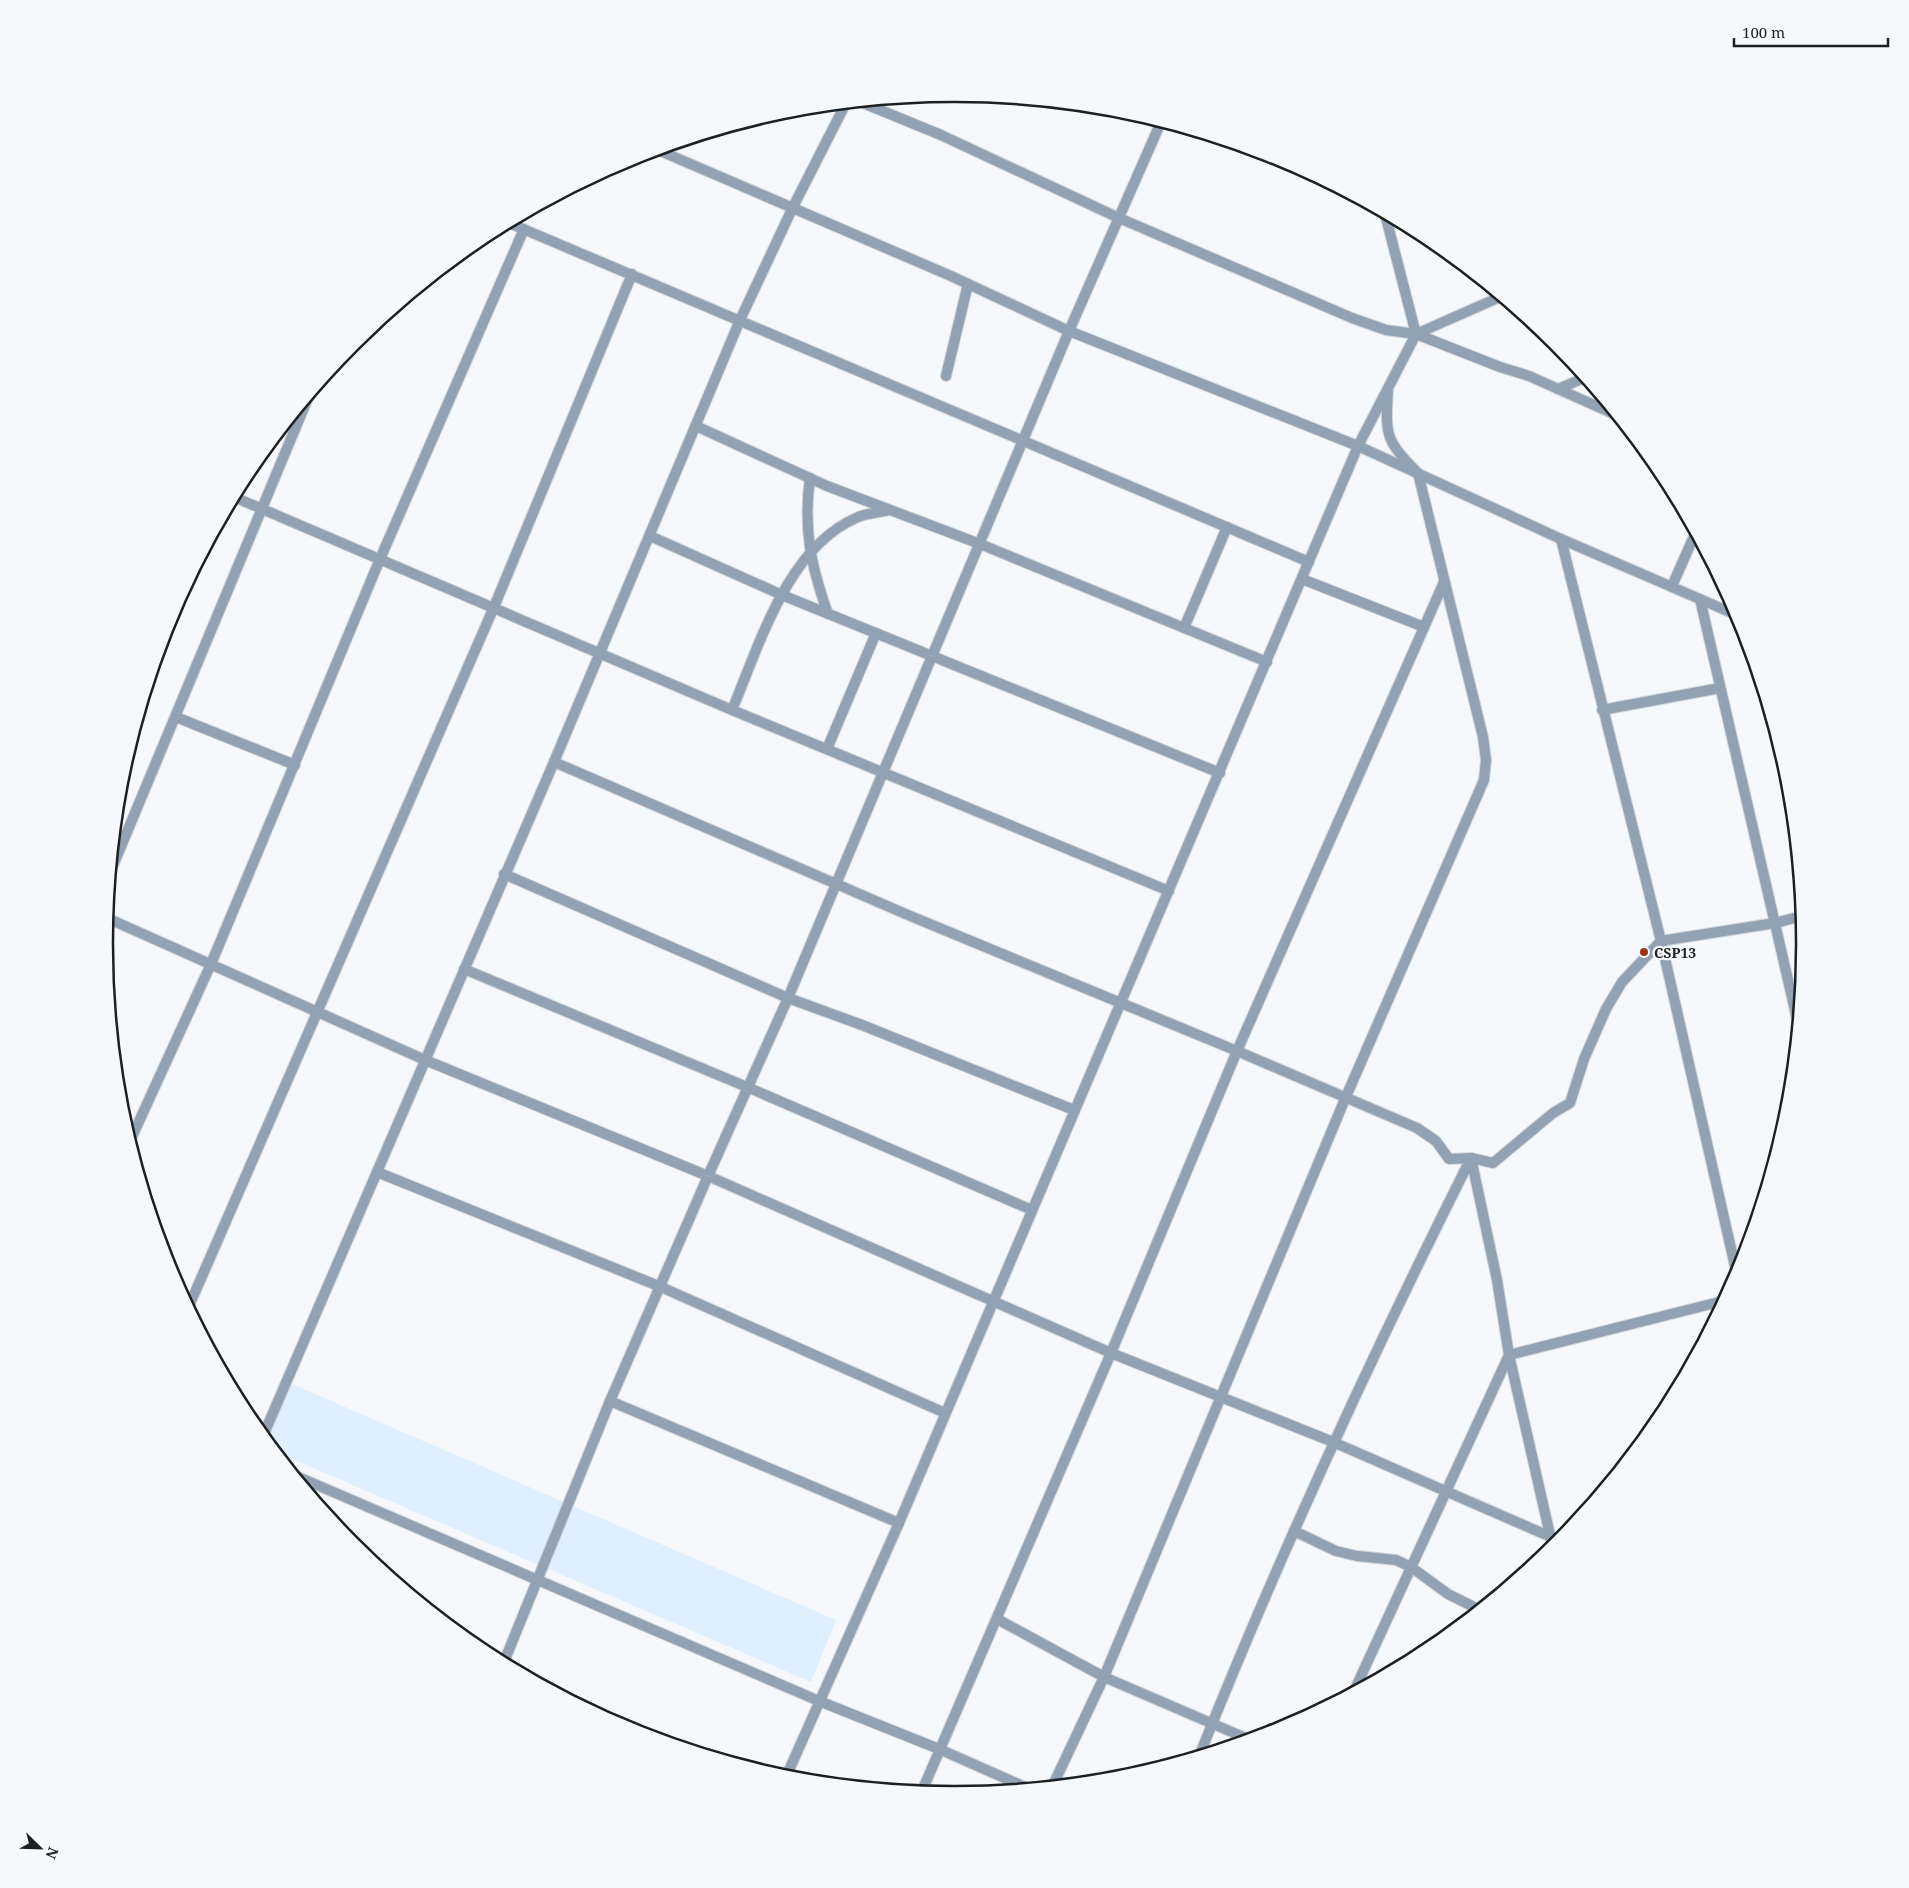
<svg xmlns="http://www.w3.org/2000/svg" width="1909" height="1888" font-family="'Noto Serif',serif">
<rect width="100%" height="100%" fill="#f5f9fd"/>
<!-- built -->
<path fill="#dfefff" d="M 292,1384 L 836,1620 L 811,1682 L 278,1453 L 263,1436 Z"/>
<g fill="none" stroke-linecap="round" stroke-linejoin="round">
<!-- street casing -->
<g stroke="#d2d6da" stroke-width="12">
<g id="street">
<path d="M 863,103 L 941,135 L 1119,218 L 1352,318 L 1386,330 L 1416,334 L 1500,367 L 1529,376 L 1614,414"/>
<path d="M 658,150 L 951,276 L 1069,331 L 1358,446 L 1561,539 L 1739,616"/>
<path d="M 1385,214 L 1416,334"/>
<path d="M 509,223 C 775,337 1043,448 1309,562"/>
<path d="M 946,376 L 968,284"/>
<path d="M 1558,389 L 1584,378"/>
<path d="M 696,426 L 827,486 L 980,544 L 1267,662"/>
<path d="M 810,478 C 803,529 811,566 828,614"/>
<path d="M 234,497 L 732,710 L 1169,891"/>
<path d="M 650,536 L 782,595 L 1220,773"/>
<path d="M 1561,539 L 1661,941 L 1737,1275"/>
<path d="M 1302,579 L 1424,627"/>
<path d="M 1672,586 L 1695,534"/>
<path d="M 1700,599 L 1797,1019"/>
<path d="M 1184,628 L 1227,527"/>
<path d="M 732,710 C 759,646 787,548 856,518 C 866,513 879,513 889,510"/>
<path d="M 1602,710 L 1720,688"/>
<path d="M 176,717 L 295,765"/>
<path d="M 827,749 L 876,633"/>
<path d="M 554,762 L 908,915 L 1237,1051 L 1417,1128 L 1436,1141 L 1449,1159 L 1471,1158 L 1493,1163 L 1553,1113 L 1570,1103 L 1584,1059 L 1606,1009 L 1622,982 L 1661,941 L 1775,923 L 1802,916"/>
<path d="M 112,868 L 308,398"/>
<path d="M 504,874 L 788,998 L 862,1025 L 1074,1110"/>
<path d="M 107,918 L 425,1060 L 708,1176 L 1111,1353 L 1333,1442 L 1551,1537"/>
<path d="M 464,969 L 747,1087 L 1032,1210"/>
<path d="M 130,1141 L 211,964 L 380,559 L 524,229"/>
<path d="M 1471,1158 L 1497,1280 L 1509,1355 L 1553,1548"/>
<path d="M 377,1172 L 661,1287 L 945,1413"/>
<path d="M 189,1306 L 494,607 L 632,274"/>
<path d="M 610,1401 L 899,1523"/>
<path d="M 263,1436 L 554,762 L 740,320 L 793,207 L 845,105"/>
<path d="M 296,1476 L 819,1701 L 939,1749 L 1025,1787"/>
<path d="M 1294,1531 L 1336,1551 L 1357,1556 L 1396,1560 L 1411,1567 L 1448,1594 L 1478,1609"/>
<path d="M 997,1619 L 1104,1677 L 1248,1739"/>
<path d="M 504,1662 L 610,1401 L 708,1176 L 788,998 L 1069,331 L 1161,122"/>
<path d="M 1355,1689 L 1509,1355 L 1723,1301"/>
<path d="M 1200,1754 C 1281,1551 1373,1353 1471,1158"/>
<path d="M 786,1777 L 899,1523 L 1358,446 L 1416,334 L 1500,297"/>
<path d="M 1053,1785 L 1104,1677 L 1345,1099 L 1484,780 L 1486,760 L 1483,737 L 1418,473 C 1386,441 1385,436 1388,391"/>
<path d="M 922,1791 L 1111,1353 L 1237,1051 L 1444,582"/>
</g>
</g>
<!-- street -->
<use href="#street" stroke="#92a2b3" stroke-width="10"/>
</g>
<!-- markers -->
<circle fill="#9c3610" stroke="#f5f9fd" stroke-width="2" cx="1644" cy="952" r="5"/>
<g text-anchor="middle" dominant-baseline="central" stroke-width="4.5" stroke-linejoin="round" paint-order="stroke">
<!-- poi labels -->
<g font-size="14" font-weight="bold" fill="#1c2023" stroke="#f5f9fd" text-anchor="start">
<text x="1654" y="952">CSP13</text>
</g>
</g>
<!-- crop -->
<path d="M0 0H1909V1888H0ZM954 102H955A841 841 0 0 1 1796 943V945A841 841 0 0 1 955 1786H954A841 841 0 0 1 113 945V943A841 841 0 0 1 954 102Z" fill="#f5f9fd" fill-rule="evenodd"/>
<path fill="none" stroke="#1c2023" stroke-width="2.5" d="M954 102H955A841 841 0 0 1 1796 943V945A841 841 0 0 1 955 1786H954A841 841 0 0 1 113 945V943A841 841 0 0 1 954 102Z"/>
<!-- north arrow -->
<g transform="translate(40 1848) rotate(113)" stroke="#f5f9fd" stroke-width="4" paint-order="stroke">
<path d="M0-4L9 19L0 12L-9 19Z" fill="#1c2023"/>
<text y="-8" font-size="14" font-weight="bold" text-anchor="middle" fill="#1c2023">N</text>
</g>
<!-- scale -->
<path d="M1734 38v8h154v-8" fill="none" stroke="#1c2023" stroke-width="2.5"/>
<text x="1742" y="38" font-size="15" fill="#1c2023" stroke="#f5f9fd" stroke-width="4" paint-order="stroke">100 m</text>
</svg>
